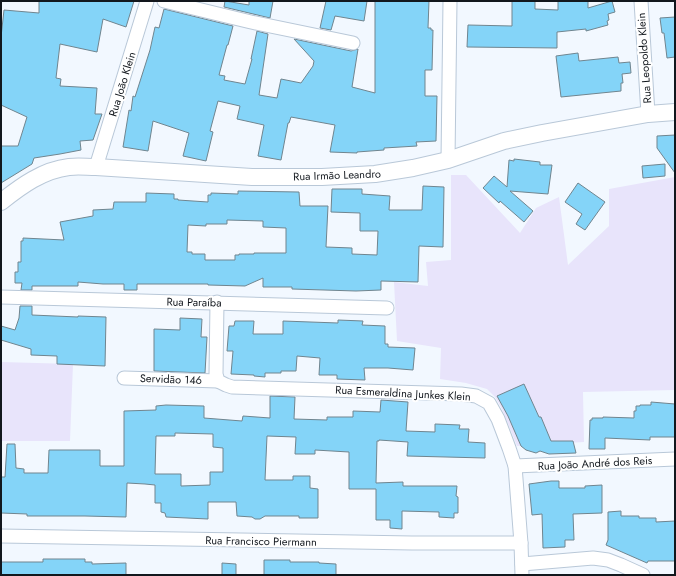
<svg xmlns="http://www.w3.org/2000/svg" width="676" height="576" font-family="Jost,sans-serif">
<rect width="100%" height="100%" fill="#f2f8ff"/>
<!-- green -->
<g fill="#e8e4fb">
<path d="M 451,175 L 466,175 L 520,233 L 536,208 L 559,197 L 568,265 L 609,226 L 609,189 L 675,177 L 675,390 L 583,392 L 584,442 L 517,446 L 502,409 L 495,397 L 487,389 L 466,383 L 440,379 L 441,348 L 397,341 L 394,282 L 428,286 L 426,262 L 451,260 Z"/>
<path d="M 1,362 L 73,364 L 70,441 L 1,441 Z"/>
</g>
<!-- building -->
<g fill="#84d4f8" stroke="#70858f" fill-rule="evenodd">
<path d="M 39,1 L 134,1 L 126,27 L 103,19 L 97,52 L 60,44 L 56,78 L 61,79 L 60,86 L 97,88 L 95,114 L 102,114 L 93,140 L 80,141 L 81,150 L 60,154 L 34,158 L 32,164 L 1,183 L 1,146 L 18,146 L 27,117 L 1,105 L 1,37 L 4,10 L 39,13 Z"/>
<path d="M 225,1 L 249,5 L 249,1 L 273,1 L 270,18 L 224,7 Z"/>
<path d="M 326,1 L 367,1 L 364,21 L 335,16 L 331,30 L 320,28 Z"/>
<path d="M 375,1 L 429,1 L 428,28 L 431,28 L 431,30 L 433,30 L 432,70 L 425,70 L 425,96 L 437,96 L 436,141 L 416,142 L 417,146 L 384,148 L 384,150 L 357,152 L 357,153 L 330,152 L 335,125 L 291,117 L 289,123 L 288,123 L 281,160 L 258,156 L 264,125 L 237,119 L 240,106 L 218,101 L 210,131 L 213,132 L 206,161 L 183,156 L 189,133 L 153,121 L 148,151 L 123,147 L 129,110 L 131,111 L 133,96 L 135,97 L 150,50 L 155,27 L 159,28 L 164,9 L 233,26 L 228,45 L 227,45 L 219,75 L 225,76 L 224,80 L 245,84 L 252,59 L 251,59 L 257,31 L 268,34 L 259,95 L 277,98 L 281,79 L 301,83 L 313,66 L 314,61 L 294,39 L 351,51 L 358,49 L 352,87 L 375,93 Z"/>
<path d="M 512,1 L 535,1 L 535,9 L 558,10 L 558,1 L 588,1 L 588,8 L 612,1 L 615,12 L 608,14 L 609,20 L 607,21 L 608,25 L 586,31 L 586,29 L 557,32 L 557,48 L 467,47 L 468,25 L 512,26 Z"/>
<path d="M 675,17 L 675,57 L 667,58 L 664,33 L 662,33 L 660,18 Z"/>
<path d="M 578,53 L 579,61 L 618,57 L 619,63 L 630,62 L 631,73 L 622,74 L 623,83 L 621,83 L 621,91 L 561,97 L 556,56 Z"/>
<path d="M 675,135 L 675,173 L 657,148 L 657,136 Z"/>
<path d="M 514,159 L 540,162 L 540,165 L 552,165 L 548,194 L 510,191 L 533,211 L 524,222 L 500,201 L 499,203 L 483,188 L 494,176 L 507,187 L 509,160 L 514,161 Z"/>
<path d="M 665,164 L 665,176 L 643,178 L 642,166 Z"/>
<path d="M 578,183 L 605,202 L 585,230 L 576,224 L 582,214 L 565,202 Z"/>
<path d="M 423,186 L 444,187 L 443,247 L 419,246 L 418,282 L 381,281 L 381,290 L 356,291 L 292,289 L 292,287 L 263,287 L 263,278 L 245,286 L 208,285 L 208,284 L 137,284 L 137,290 L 124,290 L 124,284 L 103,284 L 78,282 L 78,286 L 32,286 L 32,290 L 21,290 L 22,283 L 15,283 L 15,272 L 18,272 L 18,262 L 21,262 L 21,241 L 23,241 L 23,238 L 64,240 L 60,222 L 93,216 L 93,210 L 113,209 L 114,202 L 146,202 L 146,193 L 174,194 L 174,199 L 178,199 L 178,200 L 208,202 L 208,195 L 211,195 L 211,193 L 238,194 L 238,191 L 299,192 L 300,206 L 328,206 L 326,247 L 352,248 L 352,254 L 377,255 L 378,231 L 360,231 L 360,213 L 331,212 L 332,189 L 362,189 L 362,194 L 390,196 L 389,210 L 422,210 ZM 227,220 L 263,221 L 263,227 L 286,228 L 286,253 L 254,253 L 254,254 L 239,254 L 239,255 L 235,255 L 235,260 L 205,260 L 205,254 L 192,254 L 192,252 L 187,252 L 188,225 L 206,226 L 206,224 L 227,224 Z"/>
<path d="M 20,306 L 32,306 L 32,315 L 78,317 L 78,316 L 106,317 L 105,366 L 57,364 L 57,356 L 31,355 L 31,349 L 1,340 L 1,326 L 15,330 L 19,318 Z"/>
<path d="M 180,318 L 202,319 L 201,337 L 207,337 L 205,373 L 154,371 L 154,329 L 180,330 Z"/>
<path d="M 338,320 L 363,321 L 362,325 L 385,326 L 385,344 L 388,344 L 388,347 L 415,348 L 413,370 L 388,368 L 364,368 L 365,380 L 337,379 L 337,375 L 319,375 L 320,358 L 297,356 L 296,371 L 281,371 L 281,373 L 265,373 L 265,377 L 254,376 L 254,375 L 231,374 L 233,351 L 227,351 L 229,326 L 234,326 L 235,321 L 254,321 L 253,334 L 283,334 L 283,321 L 338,323 Z"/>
<path d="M 524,384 L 539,417 L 541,417 L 551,441 L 573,441 L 576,453 L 549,454 L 540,451 L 536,453 L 526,450 L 521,446 L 508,416 L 497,396 Z"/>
<path d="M 270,396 L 295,397 L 294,419 L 327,420 L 327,417 L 353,417 L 353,411 L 380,412 L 381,400 L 408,402 L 406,431 L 435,432 L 435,424 L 460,425 L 459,429 L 469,429 L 468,442 L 485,443 L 485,458 L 407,456 L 408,442 L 379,440 L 379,441 L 377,441 L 376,483 L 403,482 L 403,486 L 457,486 L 456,496 L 458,497 L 458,513 L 454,513 L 454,518 L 439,517 L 439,512 L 402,511 L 402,529 L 390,528 L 390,520 L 376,520 L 376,489 L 349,489 L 349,452 L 315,450 L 315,454 L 295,454 L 296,437 L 267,436 L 265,480 L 293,480 L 293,476 L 310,476 L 310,488 L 318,489 L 318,518 L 299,518 L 299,516 L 265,516 L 260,519 L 255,519 L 252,517 L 237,516 L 236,502 L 208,502 L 208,519 L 166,517 L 165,513 L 161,512 L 161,503 L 155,503 L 155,485 L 145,484 L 127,483 L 126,517 L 85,516 L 27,516 L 27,514 L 1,513 L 1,477 L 5,477 L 7,444 L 15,444 L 16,468 L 24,469 L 24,473 L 48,473 L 49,450 L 100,450 L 100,466 L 124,466 L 124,411 L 156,410 L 156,406 L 166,405 L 204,406 L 204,418 L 242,421 L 243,416 L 270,418 ZM 175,433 L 213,434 L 213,447 L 223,448 L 223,472 L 210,472 L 210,485 L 181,486 L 181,474 L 155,474 L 156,436 L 175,436 Z"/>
<path d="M 651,402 L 675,404 L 675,437 L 650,437 L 650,440 L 605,438 L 605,449 L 589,449 L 590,420 L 592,420 L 592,418 L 603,418 L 603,417 L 634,418 L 634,411 L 636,411 L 636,406 L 640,406 L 640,405 L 651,405 Z"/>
<path d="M 551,481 L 559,481 L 559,488 L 585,488 L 585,486 L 602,485 L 602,513 L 573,514 L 574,540 L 565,540 L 565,547 L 543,548 L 542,514 L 532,515 L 529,484 Z"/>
<path d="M 621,511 L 621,516 L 639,516 L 639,518 L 656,518 L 656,522 L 675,521 L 675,561 L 648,561 L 647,563 L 606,545 L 608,540 L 608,512 Z"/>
<path d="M 43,559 L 85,559 L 85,562 L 92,562 L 92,564 L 126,563 L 126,575 L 1,575 L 1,562 L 43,562 Z"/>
<path d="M 264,560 L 290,560 L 290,562 L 319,562 L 319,563 L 336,564 L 336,575 L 264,575 Z"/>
<path d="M 222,563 L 236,564 L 236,575 L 222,575 Z"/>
</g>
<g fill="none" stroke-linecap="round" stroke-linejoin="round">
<!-- minor casing -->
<g stroke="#b9c8d8" stroke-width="15">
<g id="minor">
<path d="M 164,1 L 251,22 L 353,43"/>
<path d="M 641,1 L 648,114"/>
<path d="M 448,160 L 450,1"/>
<path d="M 96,167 L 147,1"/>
<path d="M 1,297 L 387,308"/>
<path d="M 217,302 L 216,374 L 218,381 L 226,385 L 232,387 L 461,394 L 476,396 L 489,403 L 498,419 L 509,448 L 515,466 L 521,543 L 522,575"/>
<path d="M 124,378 L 218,381"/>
<path d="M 515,466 L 675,459"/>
<path d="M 1,536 L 412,543 L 521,543"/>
<path d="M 522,564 L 593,558 L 608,560 L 621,565 L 643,575"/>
</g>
</g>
<!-- tertiary casing -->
<g stroke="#b9c8d8" stroke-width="18">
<path id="tertiary" d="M 1,202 C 21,186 43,170 69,167 C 78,166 87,167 96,167 L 252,177 L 322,177 L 375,174 L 413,168 L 448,160 L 504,141 L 542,133 L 648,114 L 675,112"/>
</g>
<!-- minor -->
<use href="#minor" stroke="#fff" stroke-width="13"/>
<!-- tertiary -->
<use href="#tertiary" stroke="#fff" stroke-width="16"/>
</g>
<g text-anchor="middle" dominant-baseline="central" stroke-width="4" stroke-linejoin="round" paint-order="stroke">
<!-- street labels -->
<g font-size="11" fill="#12171d" stroke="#fff">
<text transform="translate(644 58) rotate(-94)">Rua Leopoldo Klein</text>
<text transform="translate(122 84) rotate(-73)">Rua João Klein</text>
<text transform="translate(337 175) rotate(-2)">Rua Irmão Leandro</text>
<text transform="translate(194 302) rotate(1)">Rua Paraíba</text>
<text transform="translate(171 379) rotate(2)">Servidão 146</text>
<text transform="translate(403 393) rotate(3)">Rua Esmeraldina Junkes Klein</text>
<text transform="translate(595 463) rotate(-3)">Rua João André dos Reis</text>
<text transform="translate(261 541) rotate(1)">Rua Francisco Piermann</text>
</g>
</g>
<!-- border -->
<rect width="676" height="576" fill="none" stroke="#12171d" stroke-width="4"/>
</svg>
